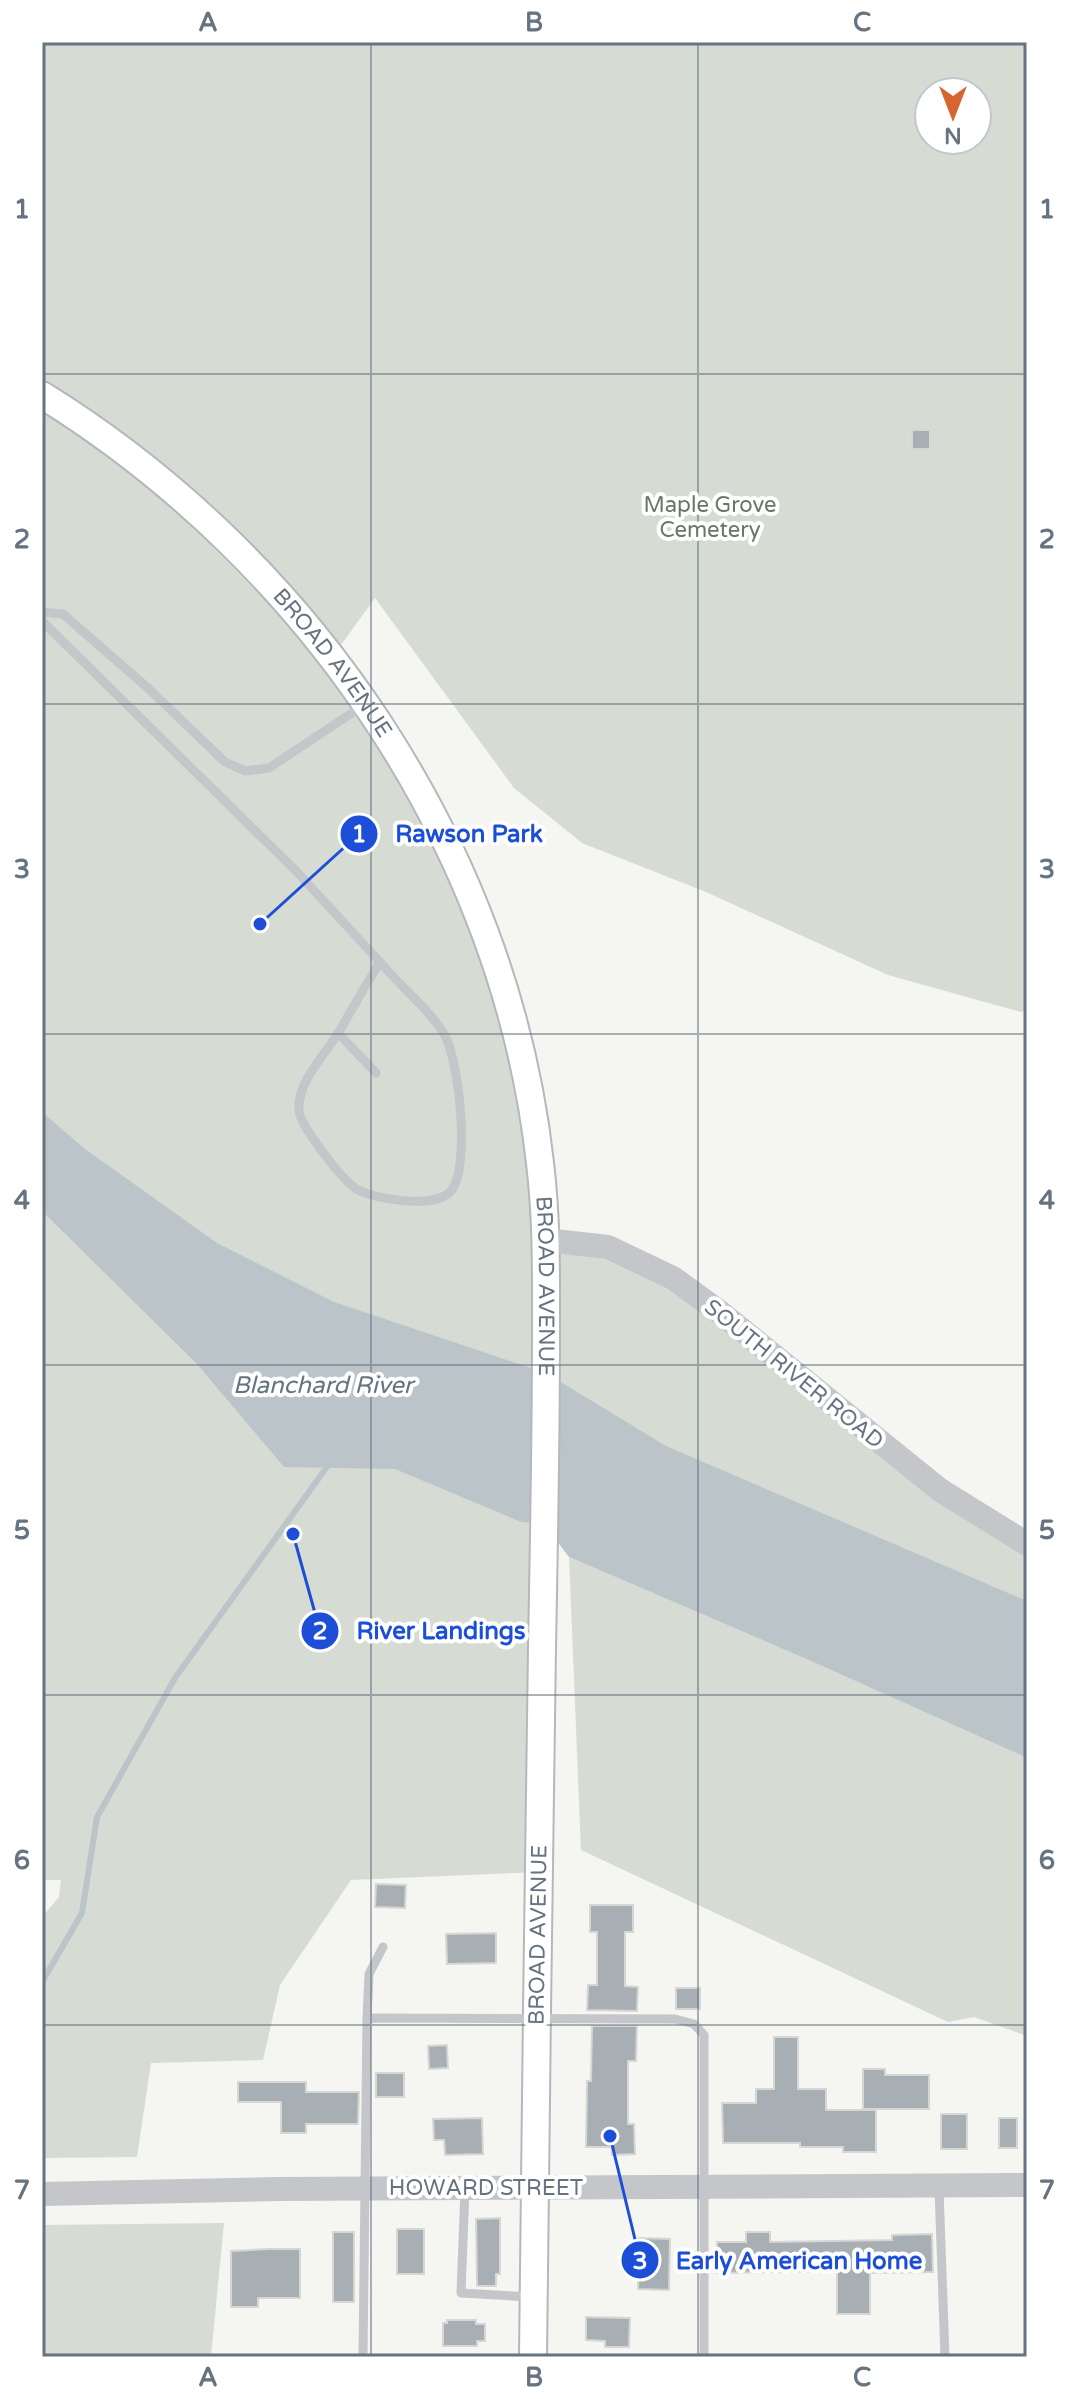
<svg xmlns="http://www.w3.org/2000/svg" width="1069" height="2399" font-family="'Varela Round',sans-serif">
<rect width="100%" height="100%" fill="#f5f5f2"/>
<!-- green -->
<g fill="#d6dcd3" fill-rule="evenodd">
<path d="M 42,42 L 1027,42 L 1027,1009 L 1021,1012 L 888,975 L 706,892 L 582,843 L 514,788 L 375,598 L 333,656 L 447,842 L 509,1005 L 546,1240 L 608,1247 L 1027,1540 L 1027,1681 L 545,1479 L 539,1872 L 351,1880 L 280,1985 L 263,2060 L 151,2063 L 137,2157 L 42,2158 L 42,1917 L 59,1897 L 61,1880 L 42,1880 ZM 929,92 L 977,92 L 977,140 L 929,140 Z"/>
<path d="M 569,1557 L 811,1661 L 1027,1758 L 1027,2036 L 974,2017 L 948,2022 L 581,1850 Z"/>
<path d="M 224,2223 L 211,2357 L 42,2357 L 42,2225 Z"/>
</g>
<!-- water -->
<path fill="#bbc4c9" d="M 42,1112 L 85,1149 L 217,1243 L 334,1302 L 546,1373 L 666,1446 L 1027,1601 L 1027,1758 L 811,1661 L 569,1557 L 544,1524 L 521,1522 L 395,1469 L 284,1467 L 197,1364 L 42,1211 Z"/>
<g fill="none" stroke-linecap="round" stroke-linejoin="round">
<!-- stream -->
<path stroke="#bbc4c9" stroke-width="6" d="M 42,1982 L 82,1913 L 97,1817 L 175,1678 L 329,1464"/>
</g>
<!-- building -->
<g fill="#a8afb4" stroke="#d6d7d5" stroke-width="2">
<rect x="912" y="430" width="18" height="19"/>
<path d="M 376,1884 L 406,1885 L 405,1908 L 375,1907 Z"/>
<path d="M 590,1905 L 633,1905 L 633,1932 L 625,1932 L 625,1986 L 638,1987 L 637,2011 L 587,2010 L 588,1985 L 597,1985 L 597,1932 L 590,1932 Z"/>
<path d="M 496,1933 L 496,1963 L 447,1964 L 446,1934 Z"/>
<rect x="676" y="1988" width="24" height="21"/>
<path d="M 592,2026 L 637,2026 L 636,2061 L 628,2061 L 628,2124 L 634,2124 L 635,2154 L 612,2155 L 612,2147 L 586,2147 L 587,2081 L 591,2081 Z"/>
<path d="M 774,2037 L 798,2037 L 798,2089 L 826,2089 L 826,2110 L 876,2110 L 876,2152 L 843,2152 L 843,2147 L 800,2147 L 800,2143 L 723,2143 L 722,2103 L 756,2103 L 756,2089 L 774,2089 Z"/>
<path d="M 447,2045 L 448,2068 L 429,2069 L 428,2046 Z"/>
<path d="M 863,2069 L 885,2069 L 885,2075 L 929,2075 L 929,2109 L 863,2109 Z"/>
<rect x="376" y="2073" width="28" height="24"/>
<path d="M 238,2082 L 306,2082 L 306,2092 L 359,2092 L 358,2124 L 306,2124 L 306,2133 L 281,2133 L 281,2102 L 238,2102 Z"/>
<rect x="941" y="2114" width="26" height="35"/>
<path d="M 482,2118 L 483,2154 L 445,2155 L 444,2140 L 434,2140 L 433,2119 Z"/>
<rect x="999" y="2118" width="18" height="30"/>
<path d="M 500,2218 L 500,2274 L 496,2274 L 496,2286 L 477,2286 L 476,2219 Z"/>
<rect x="397" y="2229" width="27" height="45"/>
<rect x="333" y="2232" width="21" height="70"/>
<path d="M 746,2232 L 770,2232 L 770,2242 L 892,2240 L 892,2235 L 932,2234 L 933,2272 L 870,2273 L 870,2314 L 837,2314 L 837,2271 L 716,2273 L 717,2242 L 746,2242 Z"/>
<path d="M 639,2238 L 670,2239 L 669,2290 L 638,2289 Z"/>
<path d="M 268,2249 L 300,2249 L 300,2298 L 258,2298 L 258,2307 L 231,2307 L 231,2251 Z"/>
<path d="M 586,2317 L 630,2318 L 629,2347 L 605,2347 L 605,2341 L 586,2340 Z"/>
<path d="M 447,2320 L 476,2320 L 476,2324 L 485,2324 L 485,2341 L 477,2341 L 477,2346 L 443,2346 L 443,2323 L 447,2323 Z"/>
</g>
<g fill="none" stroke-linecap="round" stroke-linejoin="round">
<!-- secondary casing -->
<g stroke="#b4b8bc" stroke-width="30">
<g id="secondary">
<path id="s1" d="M 42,395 C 310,561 505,847 540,1163 C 547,1220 546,1278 546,1335 C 546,1439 544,1543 542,1647 C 539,1884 535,2120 533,2357"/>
</g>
</g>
<!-- service -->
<g stroke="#c4c6ca" stroke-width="9">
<path d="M 42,612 L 63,614 L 149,689 L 225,762 L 245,771 L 269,768 L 364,705"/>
<path d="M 42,621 L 296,871 L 380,962 C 399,985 429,1009 444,1034 C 459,1058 472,1173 449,1193 C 432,1208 373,1200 355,1188 C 342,1179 299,1125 299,1110 C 297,1081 326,1054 340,1030 C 353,1007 366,985 380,962"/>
<path d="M 338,1033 L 376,1073"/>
<path d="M 367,2018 L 369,1974 L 383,1947"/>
<path d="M 465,2189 L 461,2293 L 530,2297"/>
<path d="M 939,2189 L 945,2357"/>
<path d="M 363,2357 L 367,2018 L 675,2019 L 694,2024 L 704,2035 L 704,2357"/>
</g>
<!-- tertiary -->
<g stroke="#c4c6ca" stroke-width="24">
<path d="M 546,1240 L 608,1247 L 673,1278 L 721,1313 L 940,1490 L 1027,1544"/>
<path d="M 42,2194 L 278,2189 L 1027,2185"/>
</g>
<!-- secondary -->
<use href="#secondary" stroke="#fff" stroke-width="26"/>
</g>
<!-- grid -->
<path fill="none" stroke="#667381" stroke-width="2" stroke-opacity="0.55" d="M 371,42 L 371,2357M 698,42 L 698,2357M 42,374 L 1027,374M 42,704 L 1027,704M 42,1034 L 1027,1034M 42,1365 L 1027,1365M 42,1695 L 1027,1695M 42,2025 L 1027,2025"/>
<g text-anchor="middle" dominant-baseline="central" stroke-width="8" stroke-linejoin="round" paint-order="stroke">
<!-- park labels -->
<g font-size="22" fill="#677865" stroke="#fff">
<text x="710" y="505">Maple Grove<tspan x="710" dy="25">Cemetery</tspan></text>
</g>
<!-- street labels -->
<g font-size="22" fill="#667381" stroke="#fff">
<text stroke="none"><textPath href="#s1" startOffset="398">BROAD AVENUE</textPath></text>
<text stroke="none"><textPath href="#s1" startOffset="1070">BROAD AVENUE</textPath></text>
<text transform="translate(794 1374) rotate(39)">SOUTH RIVER ROAD</text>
<text transform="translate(538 1935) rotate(-89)">BROAD AVENUE</text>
<text x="486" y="2188">HOWARD STREET</text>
</g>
<!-- water labels -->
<g font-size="24" font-style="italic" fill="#62747e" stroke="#fff">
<text x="323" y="1385">Blanchard River</text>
</g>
</g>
<!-- callouts -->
<path fill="none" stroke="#1d4ed8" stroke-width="3" d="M260 924L359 834M293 1534L320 1631M610 2136L640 2260"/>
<g fill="#1d4ed8" stroke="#fff" stroke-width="3">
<circle cx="260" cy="924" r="8"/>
<circle cx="293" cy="1534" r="8"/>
<circle cx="610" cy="2136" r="8"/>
<circle cx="359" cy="834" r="20"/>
<circle cx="320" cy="1631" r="20"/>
<circle cx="640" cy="2260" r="20"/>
</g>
<g font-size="24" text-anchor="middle" font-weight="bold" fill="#fff">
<text x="359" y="842">1</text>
<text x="320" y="1639">2</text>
<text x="640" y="2269">3</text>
</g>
<g font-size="24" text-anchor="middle" font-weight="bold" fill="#1d4ed8" stroke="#fff" stroke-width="8" stroke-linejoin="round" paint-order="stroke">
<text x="469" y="842">Rawson Park</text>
<text x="441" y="1639">River Landings</text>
<text x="799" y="2269">Early American Home</text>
</g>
<!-- border -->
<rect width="1069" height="2399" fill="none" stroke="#ffffff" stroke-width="88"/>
<!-- north arrow -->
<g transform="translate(953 116) rotate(180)"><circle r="38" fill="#ffffff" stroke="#c2c7cd" stroke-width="2"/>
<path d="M0-6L14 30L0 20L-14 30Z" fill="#d66631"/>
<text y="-12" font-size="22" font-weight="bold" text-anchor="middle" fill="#667381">N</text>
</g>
<rect x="44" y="44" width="981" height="2311" fill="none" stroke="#667381" stroke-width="3"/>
<g font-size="26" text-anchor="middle" font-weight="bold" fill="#667381">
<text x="208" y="31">A</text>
<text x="534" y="31">B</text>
<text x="862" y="31">C</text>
<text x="22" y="218">1</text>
<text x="1047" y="218">1</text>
<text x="22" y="548">2</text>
<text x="1047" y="548">2</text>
<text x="22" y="878">3</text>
<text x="1047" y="878">3</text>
<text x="22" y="1209">4</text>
<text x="1047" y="1209">4</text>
<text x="22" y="1539">5</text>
<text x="1047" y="1539">5</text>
<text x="22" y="1869">6</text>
<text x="1047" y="1869">6</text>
<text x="22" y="2199">7</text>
<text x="1047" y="2199">7</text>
<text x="208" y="2386">A</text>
<text x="534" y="2386">B</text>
<text x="862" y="2386">C</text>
</g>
</svg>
